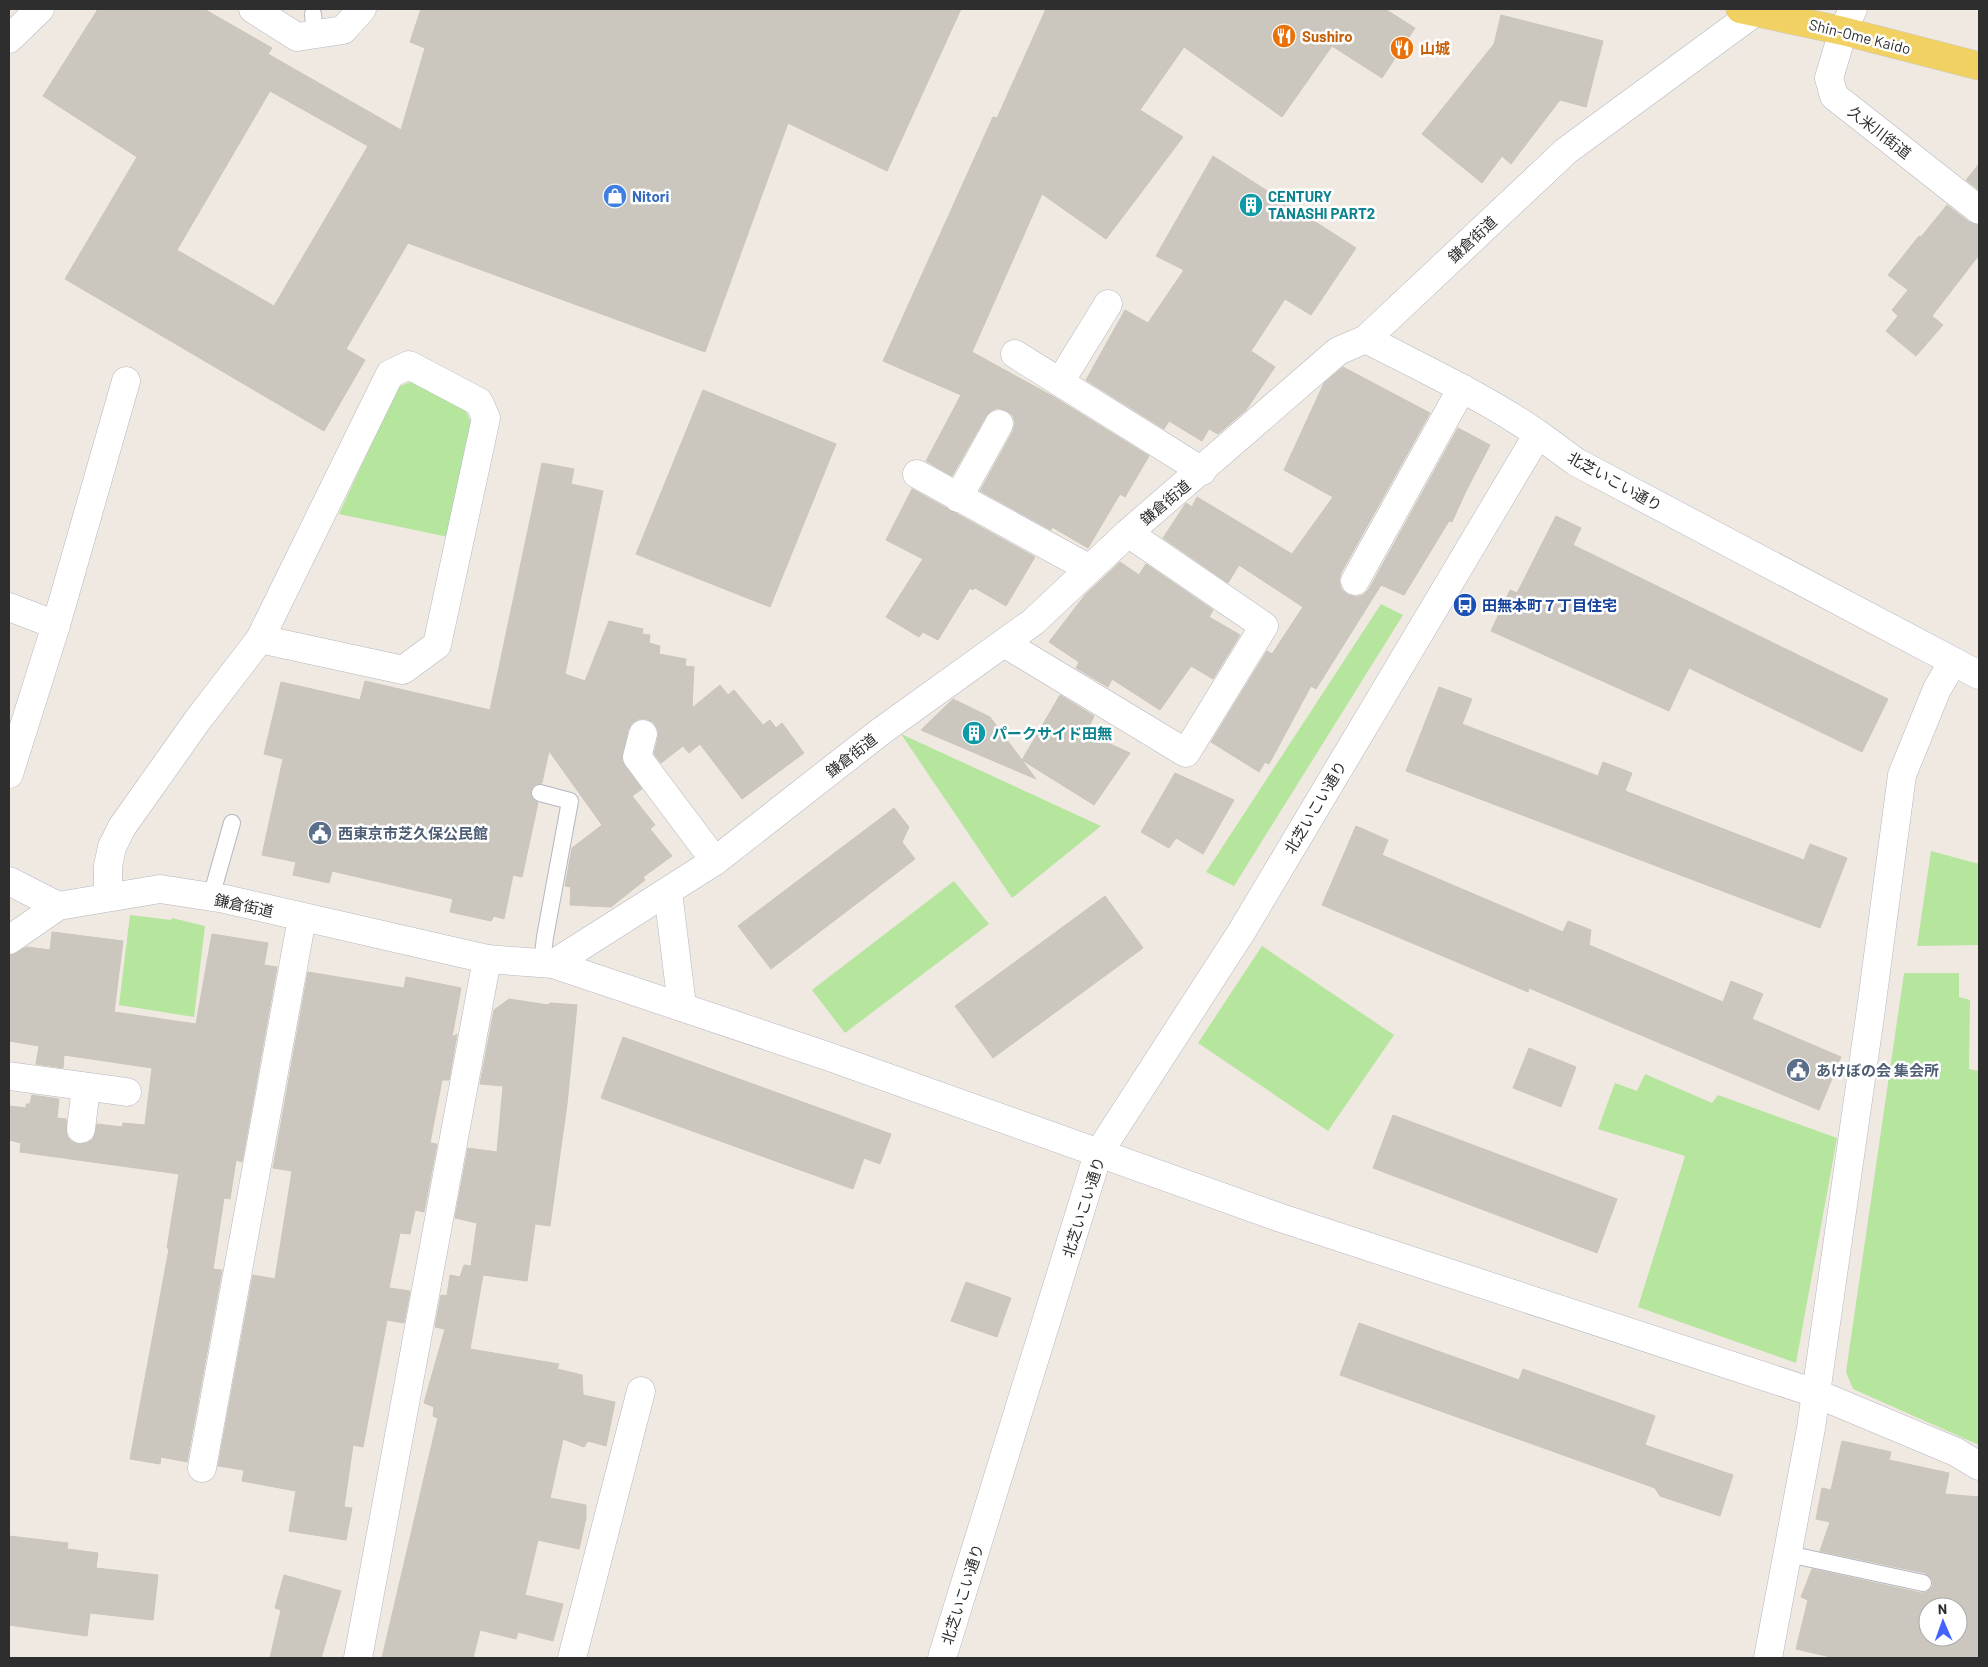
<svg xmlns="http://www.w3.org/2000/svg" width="1988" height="1667" font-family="Barlow,'Noto Sans JP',sans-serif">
<rect width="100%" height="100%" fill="#efe9e1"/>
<!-- green -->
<g fill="#b6e59e">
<path d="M 413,381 L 465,409 L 472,425 L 448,537 L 339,514 L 398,387 Z"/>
<path d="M 1381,604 L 1403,615 L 1234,886 L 1206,872 Z"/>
<path d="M 901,734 L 1101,826 L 1012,898 Z"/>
<path d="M 1931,851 L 1979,864 L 1979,945 L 1917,946 Z"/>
<path d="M 954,881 L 989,924 L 845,1033 L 812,990 Z"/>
<path d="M 130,915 L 171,920 L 172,918 L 205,926 L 194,1017 L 119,1005 Z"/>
<path d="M 1262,946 L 1394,1035 L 1328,1131 L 1198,1043 Z"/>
<path d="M 1904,973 L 1959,973 L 1959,997 L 1970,1000 L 1969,1069 L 1979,1071 L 1979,1445 L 1853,1389 L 1846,1372 Z"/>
<path d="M 1645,1074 L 1712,1103 L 1718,1095 L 1837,1138 L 1796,1363 L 1638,1307 L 1685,1156 L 1598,1129 L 1615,1083 L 1637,1091 Z"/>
</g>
<!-- building -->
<g fill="#cbc7bf" stroke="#cbc5ba" fill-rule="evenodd">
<path d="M 98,9 L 204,9 L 272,48 L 268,54 L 401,130 L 425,48 L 410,42 L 421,9 L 961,9 L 887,171 L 788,123 L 705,352 L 408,243 L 346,349 L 365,360 L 324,431 L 65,279 L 137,157 L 43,96 ZM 270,91 L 368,146 L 274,306 L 177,250 Z"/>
<path d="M 1046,9 L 1385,9 L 1415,28 L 1382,78 L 1332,46 L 1282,117 L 1184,47 L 1140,110 L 1183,137 L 1106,239 L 1042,194 L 972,352 L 1054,397 L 1149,456 L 1125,497 L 1120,494 L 1088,548 L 1052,527 L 1051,530 L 980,491 L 1013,431 L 1015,423 L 1013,416 L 1007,411 L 998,408 L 991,411 L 986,416 L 952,476 L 926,461 L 961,395 L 883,361 L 993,117 L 997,118 Z"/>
<path d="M 1501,15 L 1603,41 L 1586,107 L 1560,100 L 1511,164 L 1502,156 L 1482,183 L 1422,134 L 1494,44 Z"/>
<path d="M 1213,156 L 1356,248 L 1311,315 L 1285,299 L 1251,351 L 1275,367 L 1246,410 L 1218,434 L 1209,429 L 1202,441 L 1169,421 L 1164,429 L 1086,380 L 1125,310 L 1148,323 L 1184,270 L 1156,256 Z"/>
<path d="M 1979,164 L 1979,190 L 1966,180 Z"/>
<path d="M 1947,205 L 1969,222 L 1979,225 L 1979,255 L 1932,316 L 1943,325 L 1916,356 L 1886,331 L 1898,316 L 1892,310 L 1908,290 L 1888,275 L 1919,236 L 1921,237 Z"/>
<path d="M 1343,367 L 1430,413 L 1341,573 L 1339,581 L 1341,589 L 1348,595 L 1356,597 L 1363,595 L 1369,589 L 1458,428 L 1490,445 L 1466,491 L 1452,522 L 1449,521 L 1404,595 L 1381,585 L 1316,689 L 1311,686 L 1269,764 L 1265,762 L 1259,772 L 1211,742 L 1267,651 L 1272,654 L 1303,607 L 1239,565 L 1228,583 L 1163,538 L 1186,503 L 1192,507 L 1197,497 L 1292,554 L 1333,497 L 1284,470 L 1324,383 Z"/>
<path d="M 703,390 L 836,444 L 770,607 L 636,554 Z"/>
<path d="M 542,463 L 574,469 L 571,484 L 603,491 L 565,674 L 585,681 L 609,621 L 643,629 L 642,634 L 650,635 L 649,643 L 660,646 L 659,654 L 686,659 L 685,666 L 694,667 L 692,708 L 720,685 L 728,695 L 734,690 L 763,725 L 770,720 L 776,728 L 782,723 L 804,753 L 742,799 L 700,744 L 689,753 L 683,746 L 661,763 L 654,754 L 658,737 L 658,730 L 654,723 L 646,719 L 639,719 L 632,723 L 628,730 L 622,760 L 642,789 L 632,796 L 655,825 L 650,829 L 672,856 L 643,877 L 645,880 L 611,907 L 570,905 L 571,887 L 565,886 L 572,848 L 602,825 L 549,751 L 542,783 L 533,786 L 531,790 L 531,796 L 538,803 L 522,877 L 513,875 L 504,919 L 494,916 L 491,921 L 450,912 L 453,899 L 332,871 L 329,883 L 293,875 L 296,862 L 262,855 L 283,759 L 264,754 L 281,682 L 360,700 L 365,681 L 490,710 Z"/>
<path d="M 912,489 L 1035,557 L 1006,606 L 975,588 L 973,590 L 970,588 L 938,640 L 923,632 L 919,637 L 886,617 L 923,559 L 886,540 Z"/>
<path d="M 1556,516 L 1581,528 L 1573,545 L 1888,699 L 1862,752 L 1689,668 L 1669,711 L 1491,631 L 1510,590 L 1517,593 Z"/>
<path d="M 1120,562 L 1139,575 L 1146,564 L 1213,610 L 1209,617 L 1240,635 L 1213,679 L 1191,666 L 1160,710 L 1112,679 L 1108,687 L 1076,668 L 1079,662 L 1049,642 L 1085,595 Z"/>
<path d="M 1439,687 L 1472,699 L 1462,724 L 1598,776 L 1603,762 L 1632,773 L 1625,791 L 1804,860 L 1810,844 L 1847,858 L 1820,928 L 1406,771 Z"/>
<path d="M 1060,695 L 1094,716 L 1086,733 L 1130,753 L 1094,805 L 1022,760 Z"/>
<path d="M 953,699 L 990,717 L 1036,779 L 921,730 Z"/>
<path d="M 1175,773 L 1234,800 L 1203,854 L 1176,838 L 1169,848 L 1141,832 Z"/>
<path d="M 894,808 L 909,827 L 902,842 L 915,859 L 771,969 L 738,926 Z"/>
<path d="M 1356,826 L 1388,840 L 1382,855 L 1563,932 L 1568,921 L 1591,930 L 1589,945 L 1723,1002 L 1731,981 L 1763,994 L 1752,1019 L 1841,1057 L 1819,1110 L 1529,988 L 1528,992 L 1322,905 Z"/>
<path d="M 1105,896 L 1143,948 L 993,1058 L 955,1006 Z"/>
<path d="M 52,932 L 123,941 L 114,1012 L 196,1024 L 212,934 L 268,943 L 264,965 L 277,967 L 242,1162 L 236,1160 L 230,1199 L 224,1198 L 213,1269 L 222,1270 L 187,1462 L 161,1457 L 160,1464 L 130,1459 L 169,1249 L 167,1248 L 179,1174 L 20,1152 L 21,1143 L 9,1140 L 9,1106 L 26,1108 L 26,1104 L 30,1104 L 32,1095 L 59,1099 L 57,1118 L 66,1119 L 67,1136 L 71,1141 L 79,1144 L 87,1143 L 93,1139 L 97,1124 L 122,1127 L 123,1123 L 145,1125 L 152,1068 L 64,1055 L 63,1068 L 36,1064 L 39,1046 L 9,1041 L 9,955 L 27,947 L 50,950 Z"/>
<path d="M 308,972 L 404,988 L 406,977 L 461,988 L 452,1037 L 457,1034 L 449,1080 L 442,1080 L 430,1143 L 437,1144 L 424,1212 L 415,1210 L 410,1234 L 400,1233 L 389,1288 L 410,1291 L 404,1323 L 387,1320 L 363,1447 L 353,1445 L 344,1507 L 352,1508 L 346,1540 L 289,1531 L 296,1491 L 242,1481 L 244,1470 L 218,1466 L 253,1275 L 275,1279 L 292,1171 L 273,1168 Z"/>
<path d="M 509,999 L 548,1005 L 550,1003 L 577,1005 L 567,1104 L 550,1226 L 535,1224 L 527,1281 L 483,1275 L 470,1349 L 559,1364 L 557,1369 L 582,1375 L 583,1395 L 615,1402 L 613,1412 L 606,1446 L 588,1441 L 584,1447 L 563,1439 L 550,1498 L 586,1505 L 586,1518 L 579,1549 L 538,1540 L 525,1595 L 563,1604 L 553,1641 L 518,1632 L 516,1639 L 480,1630 L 473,1658 L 382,1658 L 438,1418 L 433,1416 L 434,1407 L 424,1403 L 445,1329 L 435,1327 L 441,1295 L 447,1296 L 450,1275 L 460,1277 L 464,1265 L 471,1266 L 477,1223 L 455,1218 L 468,1148 L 497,1152 L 503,1086 L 480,1084 L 494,1010 Z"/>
<path d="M 623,1037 L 891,1134 L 880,1164 L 864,1158 L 853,1189 L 601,1098 Z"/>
<path d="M 1529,1048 L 1576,1067 L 1561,1107 L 1513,1088 Z"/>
<path d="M 1393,1115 L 1617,1199 L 1597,1253 L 1373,1168 Z"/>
<path d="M 966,1282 L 1011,1298 L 997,1337 L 951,1321 Z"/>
<path d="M 1359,1323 L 1519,1380 L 1523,1369 L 1655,1416 L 1645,1445 L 1733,1475 L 1720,1516 L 1660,1496 L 1655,1488 L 1340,1375 Z"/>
<path d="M 1842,1441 L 1891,1452 L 1889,1460 L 1949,1473 L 1945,1494 L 1979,1497 L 1979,1658 L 1835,1658 L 1796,1649 L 1808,1600 L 1801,1597 L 1812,1569 L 1921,1593 L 1927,1592 L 1933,1586 L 1932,1579 L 1925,1573 L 1820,1551 L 1830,1522 L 1816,1519 L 1822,1488 L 1831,1490 ZM 1928,1607 L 1958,1607 L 1958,1637 L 1928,1637 Z"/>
<path d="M 9,1536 L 68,1543 L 67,1549 L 98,1553 L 96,1568 L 158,1575 L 153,1620 L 90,1613 L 87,1636 L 9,1625 Z"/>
<path d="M 284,1575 L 341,1591 L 321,1658 L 270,1658 L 281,1610 L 275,1608 Z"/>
</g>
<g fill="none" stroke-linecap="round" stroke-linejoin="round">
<!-- service casing -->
<g stroke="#b4b7c1" stroke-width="18">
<g id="service">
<path d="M 313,14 L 315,35"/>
<path d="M 540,793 L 570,801 L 545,937 L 542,963"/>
<path d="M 211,897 L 232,823"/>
<path d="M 1788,1554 L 1923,1583"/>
</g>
</g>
<!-- minor casing -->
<g stroke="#b4b7c1" stroke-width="29">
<g id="minor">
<path d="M 253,9 L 297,37 L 343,30 L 362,9"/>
<path d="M 1853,9 L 1843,31 L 1829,78 L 1834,96 L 1979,210"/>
<path d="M 9,39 L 40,9"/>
<path d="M 1015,354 L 1202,471"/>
<path d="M 1060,382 L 1108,304"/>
<path d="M 1538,434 L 1576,462 L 1979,675"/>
<path d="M 917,474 L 1088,568"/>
<path d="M 958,498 L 999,424"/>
<path d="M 1355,581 L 1462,388"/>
<path d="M 9,607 L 56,625"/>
<path d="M 1004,643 L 1186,753 L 1264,626 L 1128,533"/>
<path d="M 643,734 L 637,757 L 715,861"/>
<path d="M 9,774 L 56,625 L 126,381"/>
<path d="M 9,881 L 58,906"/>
<path d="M 668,892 L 682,1006"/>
<path d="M 108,897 L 108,866 L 112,847 L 122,827 L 197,721 L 260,639 L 390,374 L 409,365 L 479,402 L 486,418 L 437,645 L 403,670 L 260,639"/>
<path d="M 9,940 L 58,906 L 160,889 L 225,899 L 487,959 L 553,964 L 827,1056 L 1281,1218 L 1815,1393 L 1956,1452 L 1979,1466"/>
<path d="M 553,964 L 715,861 L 880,732 L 1033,622 L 1128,533 L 1338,351 L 1366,339"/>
<path d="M 9,1076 L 127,1092"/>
<path d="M 81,1129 L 86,1087"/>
<path d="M 202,1468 L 302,918"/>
<path d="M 358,1658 L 487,959"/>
<path d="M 572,1658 L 641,1391"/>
<path d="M 1768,1658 L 1811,1428 L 1871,1009 L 1902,775 L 1937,689 L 1953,662"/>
</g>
</g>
<!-- tertiary casing -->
<g stroke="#b4b7c1" stroke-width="29">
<path id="tertiary" d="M 942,1658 L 1098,1154 L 1242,931 L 1538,434 C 1484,397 1424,369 1366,339 L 1566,151 L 1755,12"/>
</g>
<!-- primary casing -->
<g stroke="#c9c9c9" stroke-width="29">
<path id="primary" d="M 1740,9 L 1843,31 L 1979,66"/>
</g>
<!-- service -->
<use href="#service" stroke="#fff" stroke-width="16"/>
<!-- minor -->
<use href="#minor" stroke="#fff" stroke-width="28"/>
<!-- tertiary -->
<use href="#tertiary" stroke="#fff" stroke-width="28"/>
<!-- primary -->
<use href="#primary" stroke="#f2d163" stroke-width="28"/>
</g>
<!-- icons -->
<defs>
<g id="restaurant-disc" transform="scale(1.25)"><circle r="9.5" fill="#e8710a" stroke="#fff"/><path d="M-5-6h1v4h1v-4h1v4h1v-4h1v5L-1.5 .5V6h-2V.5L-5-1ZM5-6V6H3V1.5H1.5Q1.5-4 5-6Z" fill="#fff"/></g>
<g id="shop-disc" transform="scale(1.25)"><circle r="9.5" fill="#3f7fe0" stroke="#fff"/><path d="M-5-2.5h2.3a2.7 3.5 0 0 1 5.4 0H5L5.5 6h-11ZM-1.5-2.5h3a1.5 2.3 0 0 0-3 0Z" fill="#fff"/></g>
<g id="building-disc" transform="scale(1.25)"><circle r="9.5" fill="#0f9aa8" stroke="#fff"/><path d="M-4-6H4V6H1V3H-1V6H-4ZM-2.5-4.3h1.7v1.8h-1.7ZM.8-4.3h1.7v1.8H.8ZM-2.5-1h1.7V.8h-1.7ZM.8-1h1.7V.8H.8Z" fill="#fff"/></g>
<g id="bus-disc" transform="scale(1.25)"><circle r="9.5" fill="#1a4fb4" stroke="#fff"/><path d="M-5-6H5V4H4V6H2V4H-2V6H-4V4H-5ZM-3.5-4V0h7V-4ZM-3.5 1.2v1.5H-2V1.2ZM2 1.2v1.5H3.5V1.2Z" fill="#fff"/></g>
<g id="civic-disc" transform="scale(1.25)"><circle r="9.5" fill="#5c6f8a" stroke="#fff"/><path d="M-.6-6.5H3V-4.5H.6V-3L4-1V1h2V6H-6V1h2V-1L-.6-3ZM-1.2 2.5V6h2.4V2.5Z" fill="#fff"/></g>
</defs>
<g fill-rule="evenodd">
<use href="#restaurant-disc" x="1284" y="36"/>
<use href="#restaurant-disc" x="1402" y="48"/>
<use href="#shop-disc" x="615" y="196"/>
<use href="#building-disc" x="1251" y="205"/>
<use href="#bus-disc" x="1465" y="605"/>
<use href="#building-disc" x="974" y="733"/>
<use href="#civic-disc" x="320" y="833"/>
<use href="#civic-disc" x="1798" y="1070"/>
</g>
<g text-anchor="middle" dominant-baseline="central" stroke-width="5" stroke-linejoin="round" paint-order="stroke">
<!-- food labels -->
<g font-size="15" font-weight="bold" fill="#c56008" stroke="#fff" text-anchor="start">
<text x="1302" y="36">Sushiro</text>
<text x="1420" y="48">山城</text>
</g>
<!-- street labels -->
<g font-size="15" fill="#2e2e2e" stroke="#fff">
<text transform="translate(1860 36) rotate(14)">Shin-Ome Kaido</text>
<text transform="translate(1880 132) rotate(38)">久米川街道</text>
<text transform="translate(1472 239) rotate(-43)">鎌倉街道</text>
<text transform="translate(1615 481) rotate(29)">北芝いこい通り</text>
<text transform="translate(1165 502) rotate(-40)">鎌倉街道</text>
<text transform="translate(851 755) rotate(-38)">鎌倉街道</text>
<text transform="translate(1315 807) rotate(-59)">北芝いこい通り</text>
<text transform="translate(244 905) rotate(12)">鎌倉街道</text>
<text transform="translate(1083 1207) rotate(-72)">北芝いこい通り</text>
<text transform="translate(962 1594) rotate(-72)">北芝いこい通り</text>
</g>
<!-- shop labels -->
<g font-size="15" font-weight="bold" fill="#366cbe" stroke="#fff" text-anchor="start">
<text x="632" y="196">Nitori</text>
</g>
<!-- culture labels -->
<g font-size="15" font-weight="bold" fill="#0d838f" stroke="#fff" text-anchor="start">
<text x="1268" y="196">CENTURY<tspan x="1268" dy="17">TANASHI PART2</tspan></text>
<text x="992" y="733">パークサイド田無</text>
</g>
<!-- transit labels -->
<g font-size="15" font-weight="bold" fill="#164399" stroke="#fff" text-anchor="start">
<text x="1482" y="605">田無本町７丁目住宅</text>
</g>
<!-- service labels -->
<g font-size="15" font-weight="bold" fill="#4e5e75" stroke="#fff" text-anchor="start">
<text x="338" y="833">西東京市芝久保公民館</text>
<text x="1816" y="1070">あけぼの会 集会所</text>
</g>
</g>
<!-- border -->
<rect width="1988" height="1667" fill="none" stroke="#2e2e2e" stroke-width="20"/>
<!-- north arrow -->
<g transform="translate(1943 1622) rotate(358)"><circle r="24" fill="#ffffff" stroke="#ababab"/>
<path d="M0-4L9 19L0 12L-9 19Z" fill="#4264fb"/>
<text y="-8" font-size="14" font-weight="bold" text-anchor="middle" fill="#2e2e2e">N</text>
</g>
</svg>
